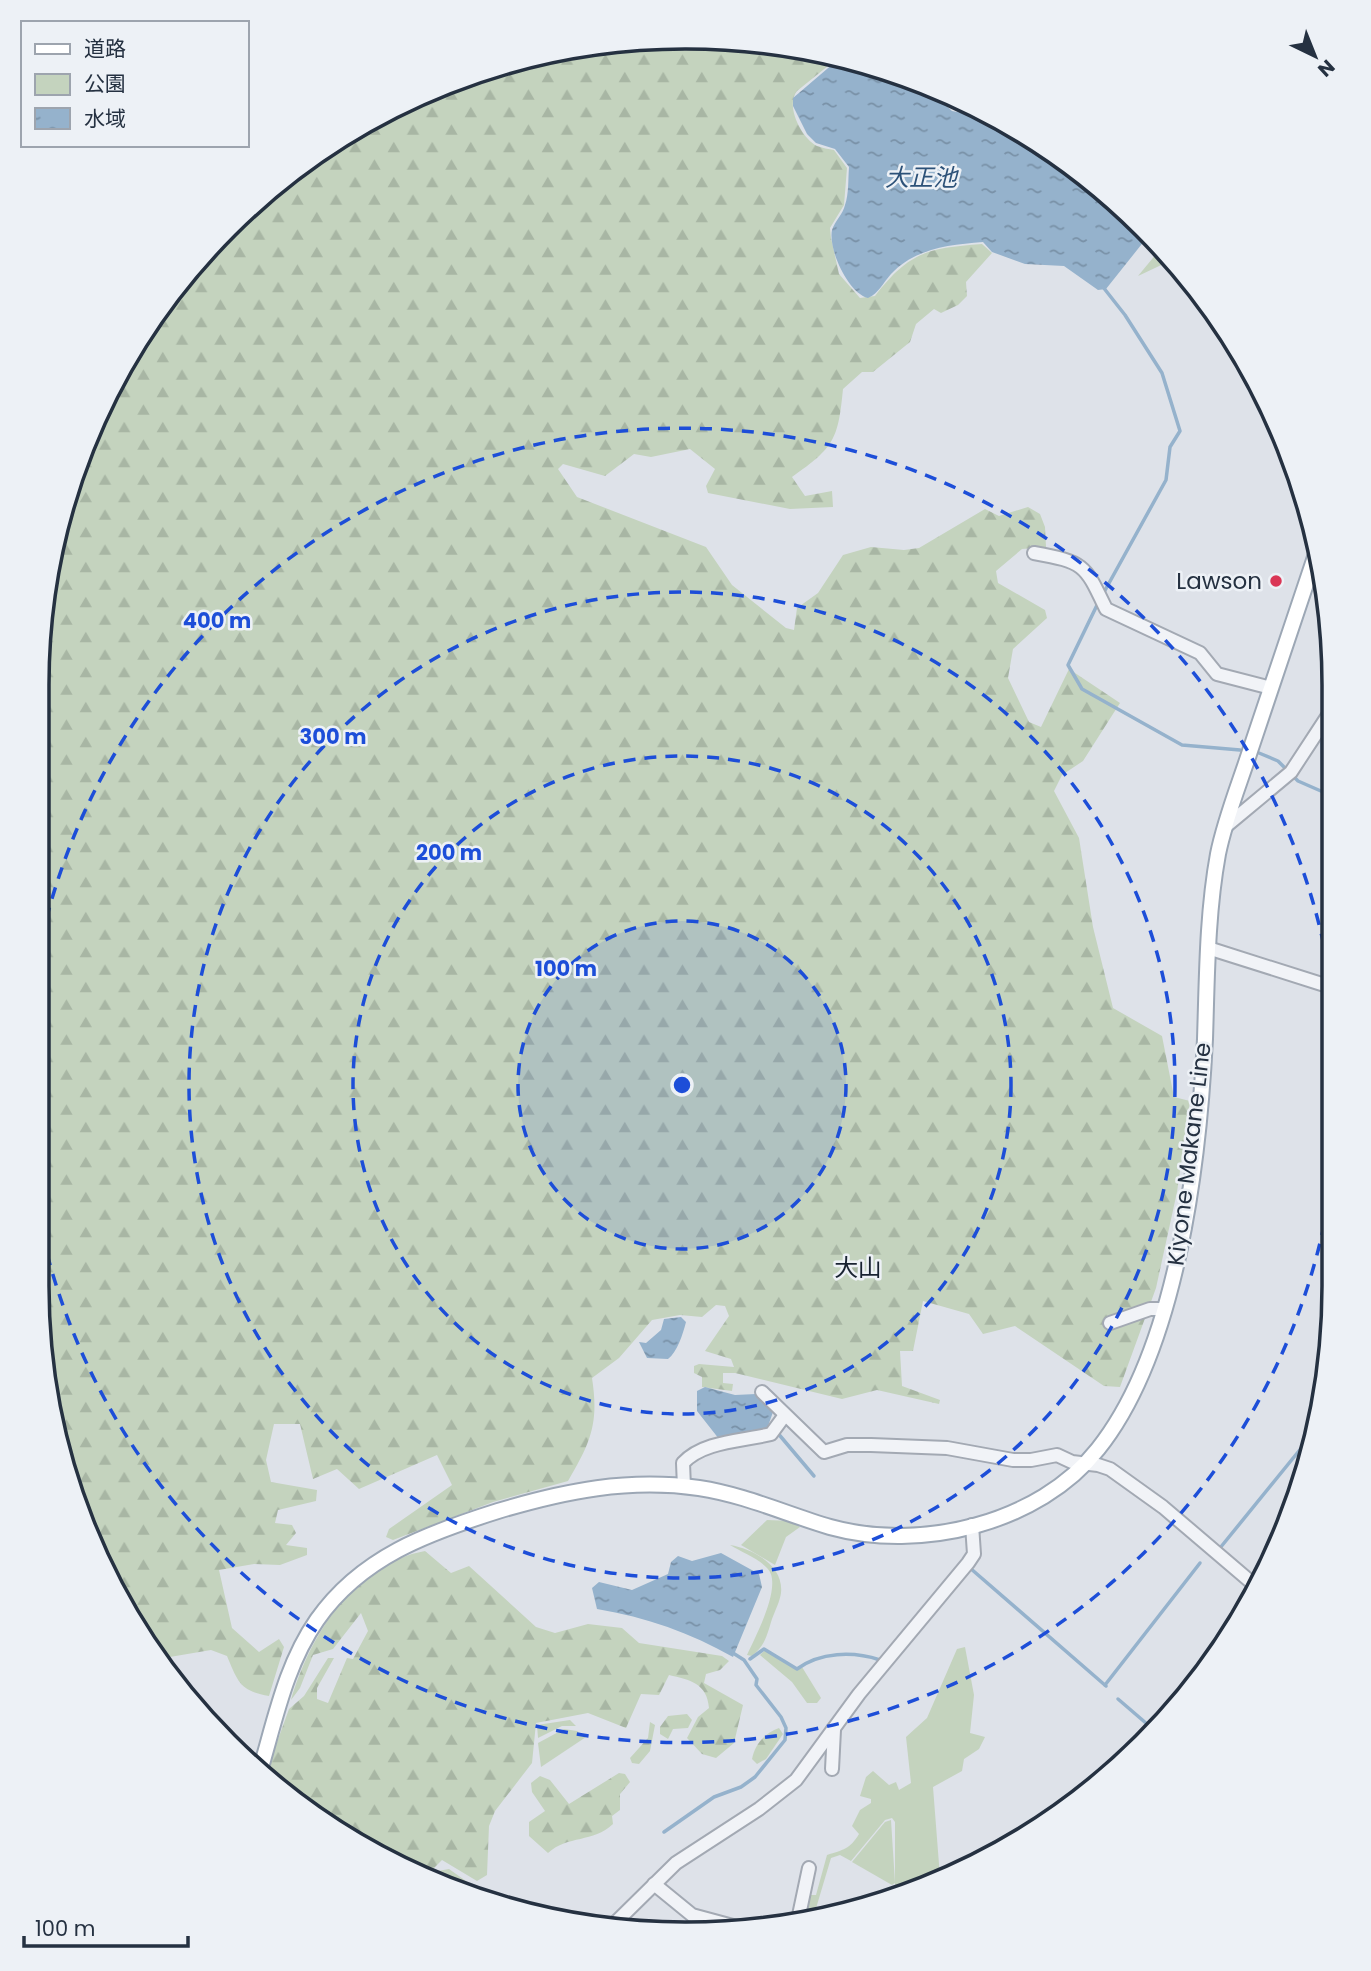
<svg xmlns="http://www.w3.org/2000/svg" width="1371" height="1971" font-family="Poppins,'Noto Sans JP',sans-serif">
<defs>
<pattern id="forest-firs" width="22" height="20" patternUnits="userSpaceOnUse" patternTransform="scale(1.75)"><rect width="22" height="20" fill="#c4d3be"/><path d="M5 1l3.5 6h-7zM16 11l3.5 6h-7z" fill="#a8b6a4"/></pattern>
<pattern id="water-ripples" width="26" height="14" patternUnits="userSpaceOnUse" patternTransform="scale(1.75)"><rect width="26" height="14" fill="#95b2cc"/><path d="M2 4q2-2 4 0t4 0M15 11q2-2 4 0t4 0" fill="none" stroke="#7991a7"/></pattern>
</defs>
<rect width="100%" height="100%" fill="#dee2e9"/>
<!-- green -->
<g fill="#c4d3be">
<path d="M 1162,247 L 1174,259 L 1138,276 Z"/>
<path d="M 767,1520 L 791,1521 L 800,1527 L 786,1537 L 775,1565 L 741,1545 Z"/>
<path d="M 730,1545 C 753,1549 784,1565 781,1593 C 780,1601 775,1611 772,1619 C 767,1635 765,1646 752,1656 L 747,1655 C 755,1637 784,1584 767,1568 C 758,1558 741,1552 730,1545 Z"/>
<path d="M 965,1647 L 974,1695 L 970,1733 L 985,1737 L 979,1749 L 964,1759 L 962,1771 L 933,1787 L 940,1877 L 895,1891 L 895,1822 L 892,1818 L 885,1820 L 851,1861 L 840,1855 L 831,1858 L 814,1915 L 804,1917 L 807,1895 L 816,1895 L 827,1855 C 843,1850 850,1849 859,1834 L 852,1826 L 860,1810 L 871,1803 L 871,1799 L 860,1796 L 866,1777 L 873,1771 L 889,1785 L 896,1782 L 899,1790 L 911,1783 L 906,1737 L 927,1718 L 957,1649 Z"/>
<path d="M 765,1650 L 797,1670 L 802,1667 L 821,1698 L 817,1703 L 807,1703 L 792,1682 L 760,1655 Z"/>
<path d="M 570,1720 L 576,1726 L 562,1726 L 538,1738 L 537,1725 Z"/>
<path d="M 564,1729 L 577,1731 L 586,1737 L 541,1767 L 538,1743 Z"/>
<path d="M 891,1820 L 895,1883 L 892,1885 L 852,1862 L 885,1822 Z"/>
<path d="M 449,1869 L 473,1886 L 464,1892 L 429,1880 L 438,1871 Z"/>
</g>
<!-- forest -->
<g fill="url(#forest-firs)">
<path d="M 728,38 L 839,57 L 797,91 C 785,105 801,138 817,146 C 822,148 829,149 834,150 L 847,168 L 844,205 L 830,228 L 831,238 L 839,274 L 860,298 L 875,296 C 909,252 928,248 982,244 L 992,253 L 966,282 L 967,296 L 958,305 L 941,313 L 934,309 L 916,324 L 910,342 L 873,372 L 862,372 L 843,389 C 838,439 835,447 792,477 L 805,496 L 832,491 L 833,507 L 790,509 L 708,493 L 706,486 L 715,469 L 690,449 L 651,457 L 634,454 L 605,476 L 563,464 L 558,469 L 577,497 L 706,547 L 732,585 L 786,628 L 794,630 L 797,608 L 818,593 L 843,555 L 871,547 L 904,550 L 919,548 L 985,509 L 999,516 L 1028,507 L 1040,514 L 1045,527 L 1046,547 L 1022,549 L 996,571 L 998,583 L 1045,610 L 1047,618 L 1013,649 L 1008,678 L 1029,722 L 1041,727 L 1069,669 L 1120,703 L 1083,761 L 1062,775 L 1054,791 L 1079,838 L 1093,927 L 1113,1008 L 1162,1036 L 1174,1097 L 1190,1101 L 1177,1192 L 1156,1288 L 1120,1387 L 1104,1386 L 1015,1326 L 983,1334 L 969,1314 L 923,1301 L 913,1351 L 900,1351 L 902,1386 L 940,1400 L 939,1404 L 877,1390 L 842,1399 L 735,1373 L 723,1373 L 723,1383 L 733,1384 L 732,1391 L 702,1387 L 702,1377 L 694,1373 L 694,1366 L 699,1364 L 734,1367 L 731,1359 L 705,1351 L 729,1316 L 725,1306 L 716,1305 L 702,1317 L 680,1315 L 652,1320 L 619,1358 L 592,1378 C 599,1423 591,1442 568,1481 L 493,1502 L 393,1540 L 386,1537 L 389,1529 L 452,1485 L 437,1455 L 359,1489 L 337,1469 L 313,1479 L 300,1424 L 274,1424 L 266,1460 L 271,1482 L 317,1490 L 316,1501 L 278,1510 L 275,1523 L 292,1525 L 296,1533 L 286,1545 L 307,1548 L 307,1555 L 280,1565 L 254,1564 L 219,1570 L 232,1628 L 259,1652 L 279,1639 L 284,1647 L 269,1696 C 240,1691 238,1682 227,1656 L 211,1650 L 158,1659 L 146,1646 L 59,1454 L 37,1285 L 37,685 L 49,559 L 123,361 L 257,198 L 361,124 L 477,71 L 600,42 Z"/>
<path d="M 915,82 L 972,103 L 995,117 L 953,109 L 939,96 L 921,92 Z"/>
<path d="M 425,1551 L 451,1573 L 469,1566 L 536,1627 L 555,1633 L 588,1624 L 622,1628 L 639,1643 L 722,1656 L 729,1661 L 720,1670 L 706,1674 L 704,1683 L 743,1705 L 734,1743 L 716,1758 L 702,1754 L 687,1738 L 698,1717 L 709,1708 C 707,1683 690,1680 669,1675 L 659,1695 L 641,1694 L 626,1728 L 588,1713 L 536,1723 L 532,1763 L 495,1811 L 489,1826 L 487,1875 L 477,1881 L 442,1860 L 425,1877 L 264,1778 L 289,1709 L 304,1696 L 328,1658 L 334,1658 L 317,1688 L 317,1699 L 328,1703 L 347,1658 L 353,1659 L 368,1631 L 361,1613 L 333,1649 L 313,1655 L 300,1688 L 291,1700 C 310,1636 353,1564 425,1551 Z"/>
<path d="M 687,1714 L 692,1720 L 688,1728 L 673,1729 L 668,1739 L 660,1734 L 660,1727 L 668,1716 Z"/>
<path d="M 650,1722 L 655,1725 L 650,1751 L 639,1764 L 632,1763 L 630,1758 L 648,1738 Z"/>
<path d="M 779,1728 L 783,1734 L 766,1759 L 757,1764 L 752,1759 C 755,1744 765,1733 779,1728 Z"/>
<path d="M 619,1773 L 625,1774 L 630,1782 L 620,1794 L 620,1810 L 612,1816 L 613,1824 C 593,1843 568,1835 548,1853 L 529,1836 L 529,1822 L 545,1811 L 532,1792 L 531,1783 L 540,1776 L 550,1780 L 569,1804 Z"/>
</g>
<!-- water -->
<g fill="url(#water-ripples)">
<path d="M 841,57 L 907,79 L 920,93 L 938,98 L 952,111 L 999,120 L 1080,171 L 1149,235 L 1106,289 L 1098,290 L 1064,266 L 1025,264 L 992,252 L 983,242 C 948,245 916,248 891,274 C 883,283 879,293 868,298 C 848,293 828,249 832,230 C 835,221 843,214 845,205 C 849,194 848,179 849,167 L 835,149 L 816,143 L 807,134 L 793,106 L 793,98 Z"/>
<path d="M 681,1317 L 686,1322 C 683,1334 677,1352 668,1359 L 647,1358 L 639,1342 L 646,1343 L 661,1330 L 664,1319 Z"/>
<path d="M 705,1387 L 735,1395 L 756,1394 L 773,1412 L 767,1429 L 719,1439 L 697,1411 L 697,1391 Z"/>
<path d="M 721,1553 L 759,1574 L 762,1587 L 733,1657 C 691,1633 646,1617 597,1609 L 592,1588 L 599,1582 L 632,1590 L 668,1574 L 671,1562 L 678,1556 L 692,1561 Z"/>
</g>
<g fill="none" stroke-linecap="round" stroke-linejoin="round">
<!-- stream -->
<g stroke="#95b2cc" stroke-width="3.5">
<path d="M 1103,594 L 1166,480 L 1170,447 L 1180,431 L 1162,373 L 1125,315 L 1103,287"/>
<path d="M 1099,601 L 1068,665 L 1082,689 L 1182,745 L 1240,750"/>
<path d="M 1324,712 L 1329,701"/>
<path d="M 1322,738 L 1323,791"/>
<path d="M 1259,753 L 1278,761 L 1298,781 L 1330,795"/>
<path d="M 776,1431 L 814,1476"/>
<path d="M 1220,1548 L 1316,1430"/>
<path d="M 970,1568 L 1106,1686"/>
<path d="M 750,1659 L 764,1649 L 797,1669 C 820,1652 853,1651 880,1660"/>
<path d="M 1105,1685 L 1200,1563"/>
<path d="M 1118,1699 L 1154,1730"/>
<path d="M 664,1832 L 714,1797 L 741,1787 L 755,1777 L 785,1740 L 786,1728 L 781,1717 L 756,1685 L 757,1679 L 744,1660 L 733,1653"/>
</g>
<!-- minor casing -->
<g stroke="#a3a9b3" stroke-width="16">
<g id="minor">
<path d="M 1034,553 C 1085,562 1085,565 1106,609 L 1200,653 L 1217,674 L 1271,688"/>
<path d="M 1225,827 L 1291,772 L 1329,714"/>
<path d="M 1208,948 L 1331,987"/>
<path d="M 1110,1323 L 1150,1309 L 1164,1309"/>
<path d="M 762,1392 L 824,1452 L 847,1445 L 871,1445 L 947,1448 L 1013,1460 L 1031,1460 L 1057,1455 L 1072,1462 L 1098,1465 L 1110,1469 L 1163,1507 L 1258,1588"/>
<path d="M 684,1487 L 683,1463 C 703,1441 743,1441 771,1434 L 785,1415"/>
<path d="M 832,1769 L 834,1730"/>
<path d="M 654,1884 L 692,1915 L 744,1929"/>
<path d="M 798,1920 L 809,1868"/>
<path d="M 609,1929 L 676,1863 L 759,1809 L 796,1780 L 859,1694 L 968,1563 L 974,1554 L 972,1525"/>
</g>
</g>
<!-- major casing -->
<g stroke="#9ca7b5" stroke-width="18">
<path id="major" d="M 259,1774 C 275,1721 285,1666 317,1620 C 361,1557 428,1533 498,1511 C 565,1491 628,1478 699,1488 C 745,1495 786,1514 830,1527 C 920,1552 1039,1524 1098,1449 C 1177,1350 1199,1162 1205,1039 C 1207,977 1207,914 1218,854 C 1225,819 1239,785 1250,751 C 1272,686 1293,621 1315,557"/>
</g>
<!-- minor -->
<use href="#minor" stroke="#f1f3f7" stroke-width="12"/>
<!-- major -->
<use href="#major" stroke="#fff" stroke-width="14"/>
</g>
<!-- distance rings -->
<circle cx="682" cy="1085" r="164" fill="#1d4ed8" fill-opacity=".12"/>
<g fill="none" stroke="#1d4ed8" stroke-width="3.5" stroke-dasharray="12 9">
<circle cx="682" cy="1085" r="164"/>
<circle cx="682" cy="1085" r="329"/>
<circle cx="682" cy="1085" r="493"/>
<path d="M1332 1182A657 657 0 0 1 37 1210M37 960A657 657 0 0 1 1330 977"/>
</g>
<!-- markers -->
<circle fill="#da3656" stroke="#edf1f6" stroke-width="2.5" cx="1276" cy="581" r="7"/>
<g text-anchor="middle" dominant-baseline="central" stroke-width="5" stroke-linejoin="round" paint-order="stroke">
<!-- poi labels -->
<g font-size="23" fill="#253141" stroke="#edf1f6" text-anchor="end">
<text x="1262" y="581">Lawson</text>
</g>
<!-- street labels -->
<g font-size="23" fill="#253141" stroke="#edf1f6">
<text transform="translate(1189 1154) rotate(-83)">Kiyone Makane Line</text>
</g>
<!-- water labels -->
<g font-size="24" font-style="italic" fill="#2c5178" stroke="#edf1f6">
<text x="921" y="177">大正池</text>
</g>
<!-- neighbourhood labels -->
<g font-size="24" fill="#182231" stroke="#edf1f6">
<text x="858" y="1267">大山</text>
</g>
</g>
<!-- crop -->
<path d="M0 0H1371V1971H0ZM685 49H686A636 636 0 0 1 1322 685V1286A636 636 0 0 1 686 1922H685A636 636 0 0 1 49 1286V685A636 636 0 0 1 685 49Z" fill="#edf1f6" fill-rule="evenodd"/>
<path fill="none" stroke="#253141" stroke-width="3.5" d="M685 49H686A636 636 0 0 1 1322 685V1286A636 636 0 0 1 686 1922H685A636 636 0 0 1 49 1286V685A636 636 0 0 1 685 49Z"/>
<circle cx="682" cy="1085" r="10" fill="#1d4ed8" stroke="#edf1f6" stroke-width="3.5"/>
<g font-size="21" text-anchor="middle" font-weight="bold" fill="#1d4ed8" stroke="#edf1f6" stroke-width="5" stroke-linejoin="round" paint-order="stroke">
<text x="217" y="628">400 m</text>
<text x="333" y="744">300 m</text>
<text x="449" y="860">200 m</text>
<text x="566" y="976">100 m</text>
</g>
<!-- legend -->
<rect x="21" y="21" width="228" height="126" fill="#edf1f6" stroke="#9da4ae" stroke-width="2"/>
<rect x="35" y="44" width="35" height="10" fill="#ffffff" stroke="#9da4ae" stroke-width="2"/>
<text x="84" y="56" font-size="21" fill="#253141">道路</text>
<rect x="35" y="74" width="35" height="21" fill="#c4d3be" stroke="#9da4ae" stroke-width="2"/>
<text x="84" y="91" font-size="21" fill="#253141">公園</text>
<rect x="35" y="108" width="35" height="21" fill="url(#water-ripples)" stroke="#9da4ae" stroke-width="2"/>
<text x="84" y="126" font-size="21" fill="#253141">水域</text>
<!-- north arrow -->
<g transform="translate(1315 56) rotate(137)" stroke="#edf1f6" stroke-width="5" paint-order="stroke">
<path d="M0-5L12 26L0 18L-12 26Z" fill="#253141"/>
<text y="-10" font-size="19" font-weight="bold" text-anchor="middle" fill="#253141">N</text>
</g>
<!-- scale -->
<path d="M24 1936v10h164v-10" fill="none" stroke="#253141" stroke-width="3.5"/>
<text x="35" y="1936" font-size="21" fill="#253141" stroke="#edf1f6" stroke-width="5" paint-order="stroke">100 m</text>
</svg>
